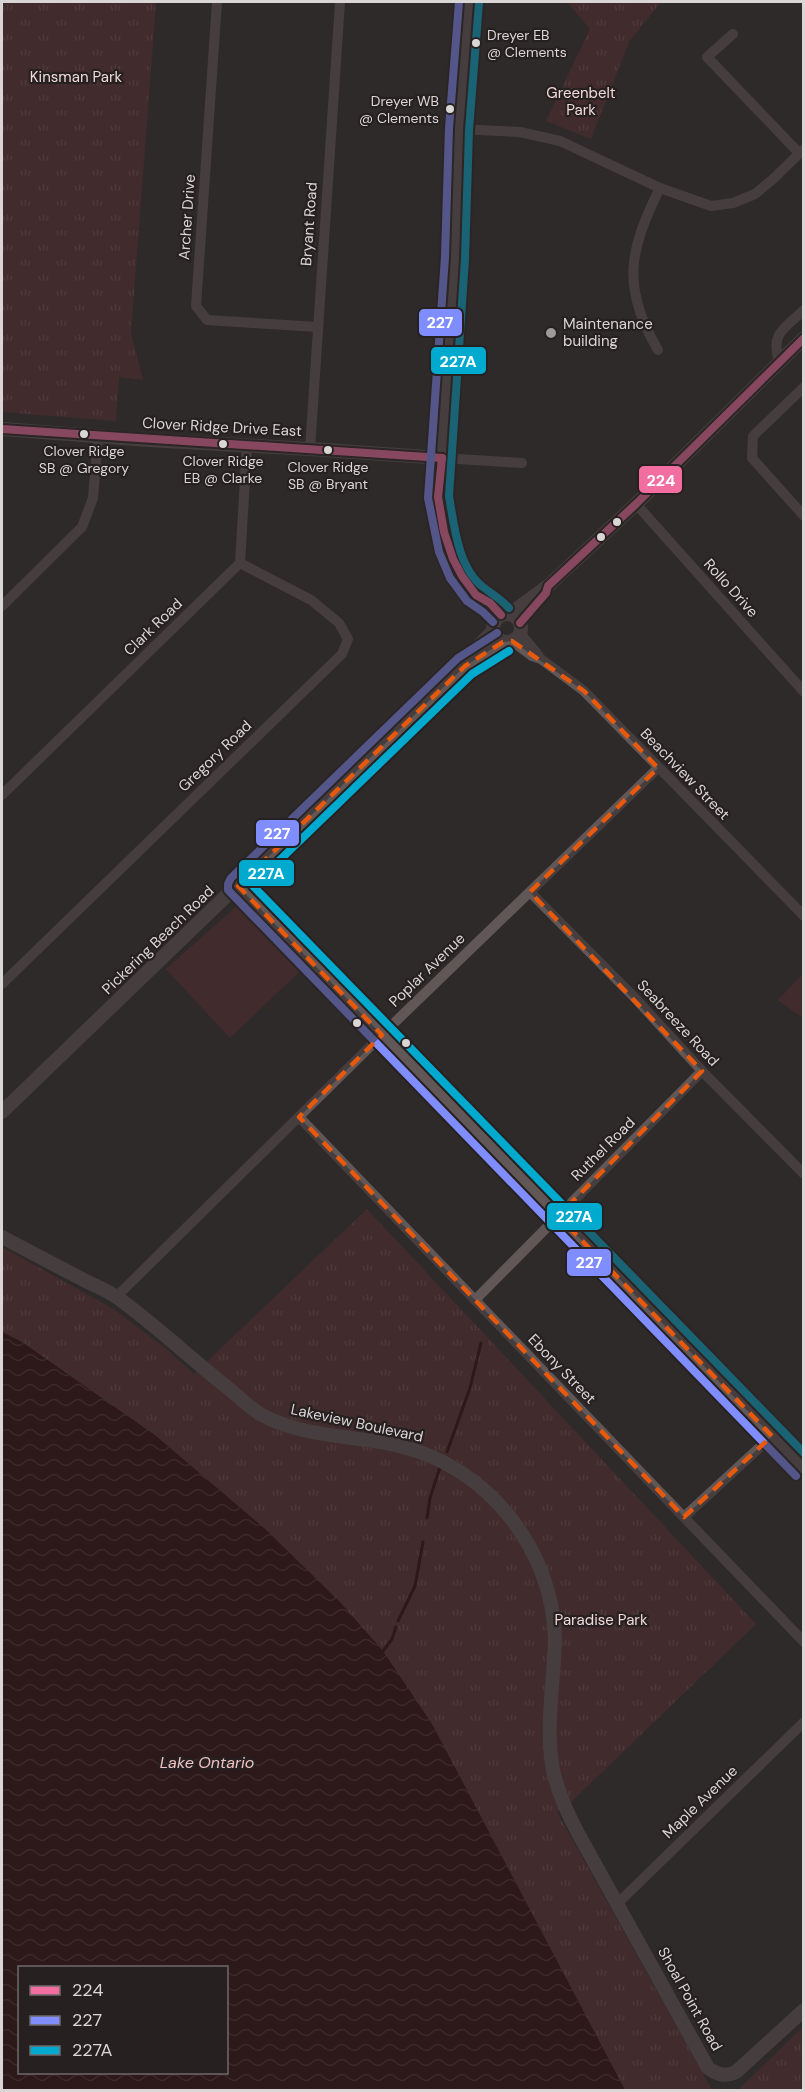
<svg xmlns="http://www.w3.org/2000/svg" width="805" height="2092" font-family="'DM Sans',sans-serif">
<defs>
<pattern id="park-tufts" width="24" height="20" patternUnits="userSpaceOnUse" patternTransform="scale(1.5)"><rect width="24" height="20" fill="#592e30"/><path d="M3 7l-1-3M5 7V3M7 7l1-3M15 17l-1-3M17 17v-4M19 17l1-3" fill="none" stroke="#704c4d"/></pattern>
<pattern id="water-waves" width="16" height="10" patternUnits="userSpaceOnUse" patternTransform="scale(1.5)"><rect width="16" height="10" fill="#2c0407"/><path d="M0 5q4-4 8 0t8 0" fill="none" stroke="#4a282a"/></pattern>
</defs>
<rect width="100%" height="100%" fill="#2f2a2a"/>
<!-- green -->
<g fill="#592e30">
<path d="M 237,906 L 300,971 L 230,1038 L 166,969 Z"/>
<path d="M 803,974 L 803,1018 L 778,1000 Z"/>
</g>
<!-- park -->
<g fill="url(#park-tufts)">
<path d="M 2,2 L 156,2 L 131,333 L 143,380 L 119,377 L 116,421 L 2,412 Z"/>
<path d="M 570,2 L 661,2 L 629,42 L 591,139 L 546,121 L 590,29 L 568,3 Z"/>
<path d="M 367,1209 L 756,1624 L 570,1803 L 557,1812 L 711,2088 L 730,2090 L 625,2090 L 432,1724 L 340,1602 L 265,1529 L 156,1436 L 22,1342 L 2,1332 L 2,1247 L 115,1310 L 165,1348 L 194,1374 Z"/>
<path d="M 803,2027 L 803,2090 L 740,2090 L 739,2089 Z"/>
</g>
<!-- water -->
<path fill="url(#water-waves)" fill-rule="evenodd" d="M 2,1332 L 22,1342 L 156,1436 L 265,1529 L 340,1602 L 383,1651 L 432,1724 L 625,2090 L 2,2090 ZM 20,1968 L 226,1968 L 226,2072 L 20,2072 Z"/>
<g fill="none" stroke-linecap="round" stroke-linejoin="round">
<!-- stream -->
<g stroke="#2c0407" stroke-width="3">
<path d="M 447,1452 L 470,1388 L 481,1343"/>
<path d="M 427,1518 L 430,1498 L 440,1467"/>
<path d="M 398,1621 L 415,1586 L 423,1542"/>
<path d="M 383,1651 L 392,1639 L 396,1627"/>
</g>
<!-- minor -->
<g stroke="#625757" stroke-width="10">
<path d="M 217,2 L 196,306 L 207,320 L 317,327"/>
<path d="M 733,34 L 707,57 L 799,153"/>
<path d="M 459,129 L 520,132 L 560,141 L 660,188 L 711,206 L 733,203 L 755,194 L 773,179 L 804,149"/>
<path d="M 658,350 C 621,287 629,250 660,188"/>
<path d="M 779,361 C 770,333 785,328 804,310"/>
<path d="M 804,387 L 753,436 L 752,458 L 804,516"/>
<path d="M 310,449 L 340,2"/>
<path d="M 442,458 L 522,463"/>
<path d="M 636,504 L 804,692"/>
<path d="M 2,606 L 82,527 L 93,498 L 98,436"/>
<path d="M 520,633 L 539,656"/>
<path d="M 512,641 L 532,656 L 541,659 L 584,691 L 804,916"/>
<path d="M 2,795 L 240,563 L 247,445"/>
<path d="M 238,886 L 804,1469"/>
<path d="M 530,892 L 635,998 L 702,1071 L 804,1174"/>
<path d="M 2,984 L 342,654 L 348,639 L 339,623 L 311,600 L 240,563"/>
<path d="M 299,1117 L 804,1642"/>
<path d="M 116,1297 L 391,1026 L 658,768"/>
<path d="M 475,1300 L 702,1071"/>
<path d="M 684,1517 L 772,1436"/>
<path d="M 618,1903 L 804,1722"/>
</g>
<!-- tertiary -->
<g stroke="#625757" stroke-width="14">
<path d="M 469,2 L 459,129 L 455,258 L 438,497 L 444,532 L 453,559 L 462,576 L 476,595 L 478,604 L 495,621"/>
<path d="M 2,429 L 149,440 L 310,449 L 442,458"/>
<path d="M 510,614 L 548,586 L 636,504 L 804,338"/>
<circle cx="507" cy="628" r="14"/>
<path d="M 467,658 L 493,631"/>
<path d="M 2,1112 L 465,666 L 503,642"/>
<path d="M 2,1237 C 28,1251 55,1265 82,1279 C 93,1285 107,1290 118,1298 C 154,1324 188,1356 223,1384 C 236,1394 248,1407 262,1415 C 304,1438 354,1435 399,1446 C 487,1466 553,1549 555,1639 C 554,1683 545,1727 553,1770 C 558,1793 568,1815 579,1835 L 708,2068 C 718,2075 726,2077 736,2072 L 804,2010"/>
</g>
<!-- bus-1 casing -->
<g stroke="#272020" stroke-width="12">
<g id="bus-1">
<path d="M 2,429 L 442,458"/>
<path d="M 442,458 L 438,497 L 444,532 L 453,559 L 462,576 L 476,595 L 490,603 L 501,615"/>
<path d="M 520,623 L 546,593 L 548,586 L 636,504 L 804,338"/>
</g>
</g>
<!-- bus-2 casing -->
<g stroke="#272020" stroke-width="12">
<g id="bus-2">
<path d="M 459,2 L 449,128 L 445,257 L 428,498 L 439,552 L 450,578 L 467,601 L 483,612 L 493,622"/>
<path d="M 497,633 L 458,658 L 231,878 L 228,884 L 228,890 L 796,1476"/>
</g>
</g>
<!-- bus-3 casing -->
<g stroke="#272020" stroke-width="12">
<g id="bus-3">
<path d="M 479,3 L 469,130 L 465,259 L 449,496 C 454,525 458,568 483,587 C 493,595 500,598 509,608"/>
<path d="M 509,651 L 472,674 L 253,886 L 804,1453"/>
</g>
</g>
<!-- bus-1 -->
<use href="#bus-1" stroke="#f26ea1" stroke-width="8"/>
<!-- bus-2 -->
<use href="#bus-2" stroke="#808dff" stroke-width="8"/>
<!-- bus-3 -->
<use href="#bus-3" stroke="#00a9ce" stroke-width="8"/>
</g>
<!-- marked area -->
<path d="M0 0H805V2092H0ZM 512,641 L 584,691 L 658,768 L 530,892 L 702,1071 L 558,1216 L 772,1436 L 684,1517 L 299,1117 L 382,1035 L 238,886 L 465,666 L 503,642 Z" fill="#2f2a2a" fill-opacity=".55" fill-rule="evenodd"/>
<path fill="none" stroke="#e8590c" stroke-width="4.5" stroke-dasharray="12 8" stroke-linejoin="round" d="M 512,641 L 584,691 L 658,768 L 530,892 L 702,1071 L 558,1216 L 772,1436 L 684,1517 L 299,1117 L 382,1035 L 238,886 L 465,666 L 503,642 Z"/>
<!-- markers -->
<g fill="#dbd6d6" stroke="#272020" stroke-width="2">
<circle cx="476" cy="43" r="5"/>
<circle cx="450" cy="109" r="5"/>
<circle cx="84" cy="434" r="5"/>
<circle cx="223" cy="444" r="5"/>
<circle cx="328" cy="450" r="5"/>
<circle cx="617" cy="522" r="5"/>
<circle cx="601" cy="537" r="5"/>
<circle cx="357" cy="1023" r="5"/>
<circle cx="406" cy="1043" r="5"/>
</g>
<circle fill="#9f9a9a" stroke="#272020" stroke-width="2" cx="551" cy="333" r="6"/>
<g text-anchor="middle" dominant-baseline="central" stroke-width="4.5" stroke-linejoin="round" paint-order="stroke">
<!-- bus labels -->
<g font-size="14" fill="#dbd6d6" stroke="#272020">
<text x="487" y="35" text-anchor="start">Dreyer EB<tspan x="487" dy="17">@ Clements</tspan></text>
<text x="439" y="101" text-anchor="end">Dreyer WB<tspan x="439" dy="17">@ Clements</tspan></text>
<text x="84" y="451">Clover Ridge<tspan x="84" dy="17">SB @ Gregory</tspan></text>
<text x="223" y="461">Clover Ridge<tspan x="223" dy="17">EB @ Clarke</tspan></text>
<text x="328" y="467">Clover Ridge<tspan x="328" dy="17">SB @ Bryant</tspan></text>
</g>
<!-- park labels -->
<g font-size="15" fill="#f0d9d8" stroke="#272020">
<text x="76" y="77">Kinsman Park</text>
<text x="581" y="93">Greenbelt<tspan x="581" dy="17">Park</tspan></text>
<text x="601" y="1620">Paradise Park</text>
</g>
<!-- street labels -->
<g font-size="15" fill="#dbd6d6" stroke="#272020">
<text transform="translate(187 217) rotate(-86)">Archer Drive</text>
<text transform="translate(309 224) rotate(-86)">Bryant Road</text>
<text transform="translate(222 427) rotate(3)">Clover Ridge Drive East</text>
<text transform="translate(731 588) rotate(48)">Rollo Drive</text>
<text transform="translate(153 627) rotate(-44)">Clark Road</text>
<text transform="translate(215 756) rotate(-44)">Gregory Road</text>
<text transform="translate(685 774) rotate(46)">Beachview Street</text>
<text transform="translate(158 940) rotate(-44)">Pickering Beach Road</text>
<text transform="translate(427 970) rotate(-44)">Poplar Avenue</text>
<text transform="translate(678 1023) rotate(47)">Seabreeze Road</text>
<text transform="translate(603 1149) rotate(-45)">Ruthel Road</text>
<text transform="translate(562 1369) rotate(46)">Ebony Street</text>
<text transform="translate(357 1423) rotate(12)">Lakeview Boulevard</text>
<text transform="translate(700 1802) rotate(-44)">Maple Avenue</text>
<text transform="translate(690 1999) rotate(61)">Shoal Point Road</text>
</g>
<!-- poi labels -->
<g font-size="15" fill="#dbd6d6" stroke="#272020" text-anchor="start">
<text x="563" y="324">Maintenance<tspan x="563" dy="17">building</tspan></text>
</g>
<!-- water labels -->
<g font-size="16" font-style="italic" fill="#f1c3c3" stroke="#272020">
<text x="207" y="1762">Lake Ontario</text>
</g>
</g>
<g stroke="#272020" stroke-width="2">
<rect x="418" y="308" width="45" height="29" rx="6" fill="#808dff"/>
<rect x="430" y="346" width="57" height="29" rx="6" fill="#00a9ce"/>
<rect x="638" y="465" width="45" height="29" rx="6" fill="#f26ea1"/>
<rect x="255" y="819" width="45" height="28" rx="6" fill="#808dff"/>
<rect x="238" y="859" width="57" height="28" rx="6" fill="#00a9ce"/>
<rect x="546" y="1202" width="57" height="29" rx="6" fill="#00a9ce"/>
<rect x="566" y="1248" width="46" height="29" rx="6" fill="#808dff"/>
</g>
<g font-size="16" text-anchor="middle" font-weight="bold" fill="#fff">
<text x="440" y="328">227</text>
<text x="458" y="367">227A</text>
<text x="661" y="486">224</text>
<text x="277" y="839">227</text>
<text x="266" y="879">227A</text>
<text x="574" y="1222">227A</text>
<text x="589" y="1268">227</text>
</g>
<!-- border -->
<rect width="805" height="2092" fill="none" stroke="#dbd6d6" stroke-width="6"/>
<!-- legend -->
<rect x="18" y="1966" width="210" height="108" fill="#272020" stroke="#6f6969" stroke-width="1.5"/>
<rect x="30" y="1986" width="30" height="9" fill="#f26ea1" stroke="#6f6969" stroke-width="1.5"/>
<text x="72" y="1996" font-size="18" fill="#dbd6d6">224</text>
<rect x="30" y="2016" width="30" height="9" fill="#808dff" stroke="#6f6969" stroke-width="1.5"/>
<text x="72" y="2026" font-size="18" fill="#dbd6d6">227</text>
<rect x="30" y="2046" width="30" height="9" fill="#00a9ce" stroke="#6f6969" stroke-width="1.5"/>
<text x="72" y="2056" font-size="18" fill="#dbd6d6">227A</text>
</svg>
